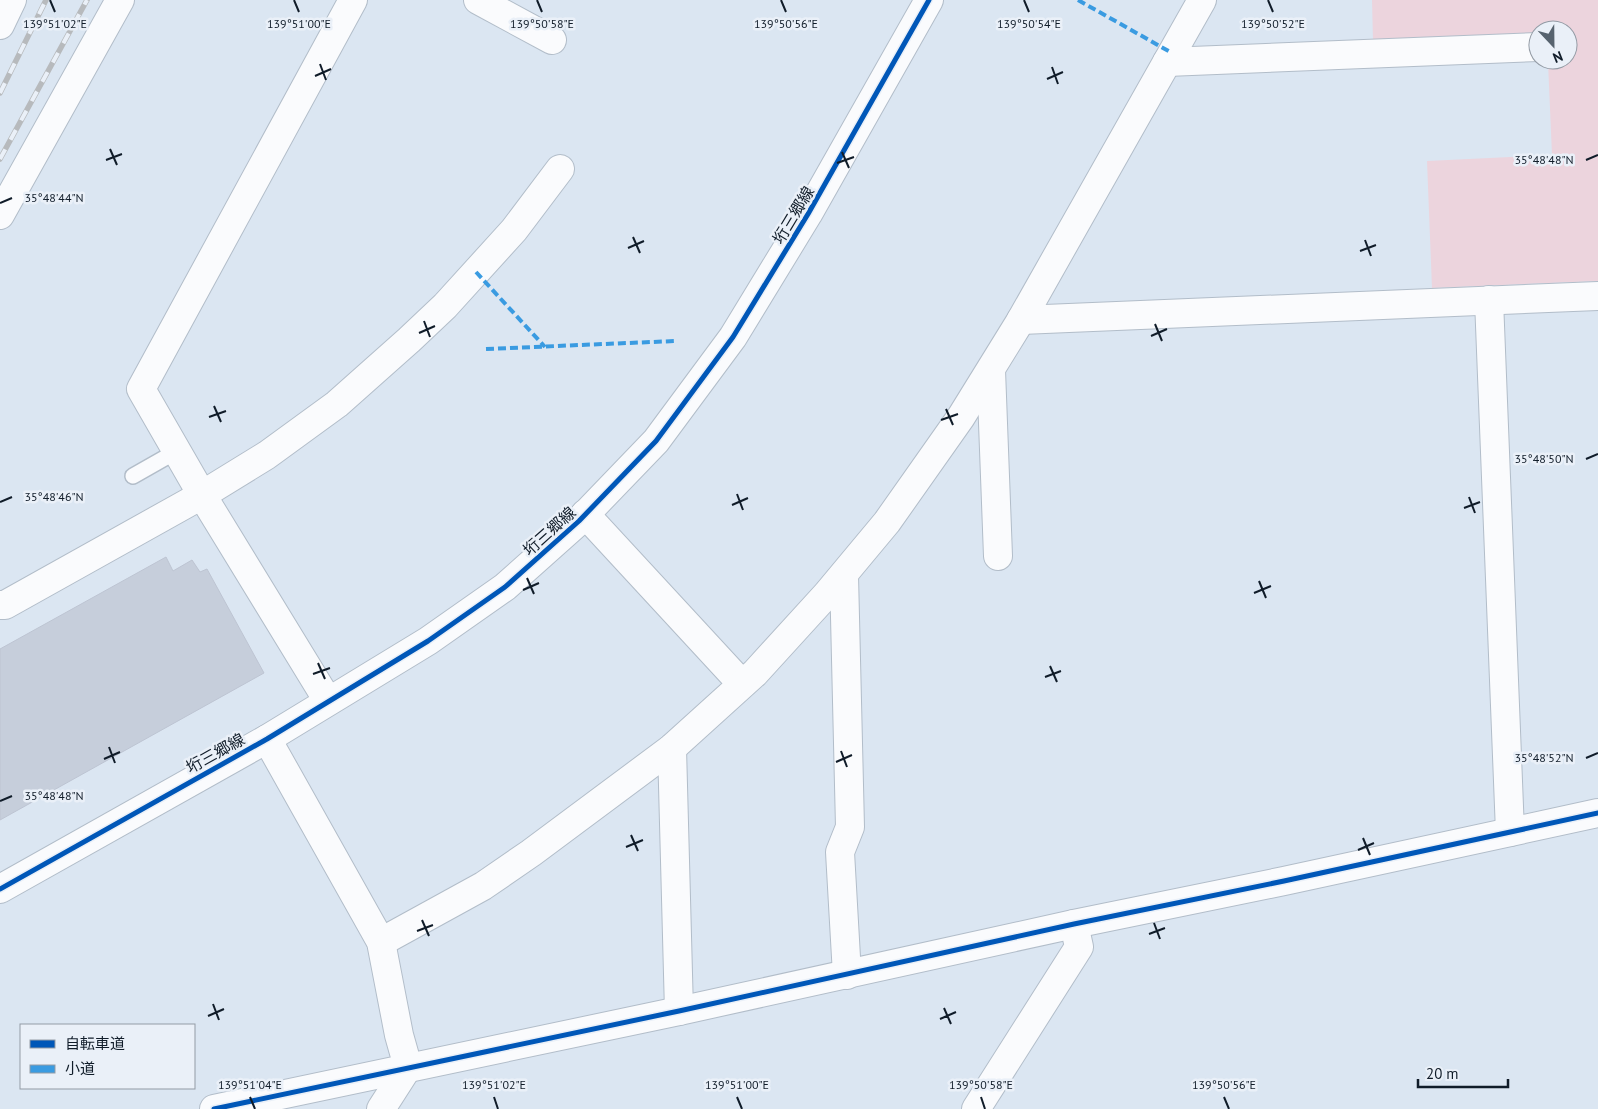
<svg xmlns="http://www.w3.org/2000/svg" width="1598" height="1109" font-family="'PT Sans','Noto Sans JP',sans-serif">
<rect width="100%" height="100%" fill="#dbe6f2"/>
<!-- green -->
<path fill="#ecd4dd" d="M 1372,0 L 1598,0 L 1598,281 L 1432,288 L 1427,161 L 1552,155 L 1548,62 L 1568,60 L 1568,30 L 1538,30 L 1538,34 L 1373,41 Z"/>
<!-- building -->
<path fill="#c6cedb" stroke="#bdc4d2" d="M 166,557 L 173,571 L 192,560 L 200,572 L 207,569 L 264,673 L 0,820 L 0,649 Z"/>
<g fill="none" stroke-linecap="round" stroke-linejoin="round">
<!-- lane casing -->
<g stroke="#b2bdc9" stroke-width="18">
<path id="lane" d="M 133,476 L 177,451"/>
</g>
<!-- street casing -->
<g stroke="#b2bdc9" stroke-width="30">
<g id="street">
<path d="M 478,0 L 552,40"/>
<path d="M 0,25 L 12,0"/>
<path d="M 1167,62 L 1538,47"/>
<path d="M 0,215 L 120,0"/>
<path d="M 1489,300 L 1510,832"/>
<path d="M 1021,320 L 1598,296"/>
<path d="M 991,370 L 998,556"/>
<path d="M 585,514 L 742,684"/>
<path d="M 844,575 L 850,827 L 840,852 L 847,975"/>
<path d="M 0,605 L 5,605 L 202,495 L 267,455 L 337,404 L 409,340 L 445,306 L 514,230 L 560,169"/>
<path d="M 328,701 L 202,495 L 141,389 L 353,0"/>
<path d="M 267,739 L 381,942 L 399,1035 L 408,1067 L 381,1109"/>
<path d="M 672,748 L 679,1011"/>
<path d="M 381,942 L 483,886 L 531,853 L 672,748 L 755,673 L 827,594 L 887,522 L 961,417 L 1021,320 L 1202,0"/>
<path d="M 976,1109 L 1079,947 L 1074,924"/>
</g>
</g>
<!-- secondary casing -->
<g stroke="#b2bdc9" stroke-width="30">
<g id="secondary">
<path d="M 0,889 L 267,739 L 428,641 L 505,587 L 579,521 L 656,441 L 733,337 L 808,214 L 929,0"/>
<path d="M 214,1109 L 679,1011 L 1074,924 L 1284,881 L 1598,813"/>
</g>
</g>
<!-- lane -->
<use href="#lane" stroke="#fafbfd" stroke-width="15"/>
<!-- street -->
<use href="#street" stroke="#fafbfd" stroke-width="28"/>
<!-- secondary -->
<use href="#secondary" stroke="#fafbfd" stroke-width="28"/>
<!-- rail casing -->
<g stroke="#b7babd" stroke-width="5.5">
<g id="rail">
<path d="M 0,93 L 46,0"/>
<path d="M 0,159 L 87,0"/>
</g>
</g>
<!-- rail -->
<use href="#rail" stroke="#eaf0f8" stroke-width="4" stroke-dasharray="11" stroke-linecap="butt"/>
<!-- quiet -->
<g stroke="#3a9be1" stroke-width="4" stroke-dasharray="8 4" stroke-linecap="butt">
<path d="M 1078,0 L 1172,53"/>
<path d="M 476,272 L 545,347"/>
<path d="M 486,349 L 675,341"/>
</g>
<!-- cycleway casing -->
<g stroke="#eaf0f8" stroke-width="8">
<g id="cycleway">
<path d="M 0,889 L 267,739 L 428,641 L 505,587 L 579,521 L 656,441 L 733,337 L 808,214 L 929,0"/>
<path d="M 214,1109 L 679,1011 L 1074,924 L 1284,881 L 1598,813"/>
</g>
</g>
<!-- cycleway -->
<use href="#cycleway" stroke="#0057b8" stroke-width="5"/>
</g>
<!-- ticks -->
<path fill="none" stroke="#101c29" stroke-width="2" d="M 50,0 L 55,12M 294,0 L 299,12M 537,0 L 542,12M 781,0 L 786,12M 1024,0 L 1029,12M 1268,0 L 1273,12M 320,64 L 326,80M 1052,67 L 1058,84M 315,76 L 331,69M 1047,79 L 1063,72M 110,149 L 117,165M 842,152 L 849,168M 106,160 L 122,154M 1586,160 L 1598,155M 837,163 L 854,157M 0,203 L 12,198M 633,237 L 640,253M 1365,240 L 1371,256M 628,248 L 644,241M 1360,251 L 1376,245M 424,321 L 430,337M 1155,324 L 1162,341M 419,333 L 435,326M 1151,336 L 1167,329M 214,406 L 221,422M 946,409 L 953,425M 209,417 L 226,411M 941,420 L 958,414M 1586,459 L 1598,454M 737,494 L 743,510M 1469,497 L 1475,513M 0,502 L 12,497M 732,505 L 748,498M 1464,508 L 1480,502M 527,578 L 534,594M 1259,581 L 1266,598M 523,590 L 539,583M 1254,593 L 1271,586M 318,663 L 325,679M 1050,666 L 1057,682M 313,674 L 330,668M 1045,677 L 1061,671M 109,747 L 115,763M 841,751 L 847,767M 1586,758 L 1598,753M 104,759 L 120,752M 836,762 L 852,755M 0,801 L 12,796M 631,835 L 638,851M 1363,838 L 1370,855M 626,847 L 643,840M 1358,850 L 1374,843M 422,920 L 429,936M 1154,923 L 1160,939M 417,931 L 433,925M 1149,934 L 1165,928M 213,1004 L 219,1020M 944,1008 L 951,1024M 208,1016 L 224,1009M 940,1019 L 956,1012M 250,1097 L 255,1109M 494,1097 L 498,1109M 737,1097 L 742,1109M 981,1097 L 985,1109M 1224,1097 L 1229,1109"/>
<g text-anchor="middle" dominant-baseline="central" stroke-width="5" stroke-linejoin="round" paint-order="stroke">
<!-- street labels -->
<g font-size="16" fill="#101c29" stroke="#eaf0f8">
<text transform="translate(793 215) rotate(-59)">垳三郷線</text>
<text transform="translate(549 531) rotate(-42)">垳三郷線</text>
<text transform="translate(215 753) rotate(-29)">垳三郷線</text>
</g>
</g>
<g font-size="12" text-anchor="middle" fill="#101c29" stroke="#eaf0f8" stroke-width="5" stroke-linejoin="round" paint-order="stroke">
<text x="55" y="28">139°51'02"E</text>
<text x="299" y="28">139°51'00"E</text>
<text x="542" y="28">139°50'58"E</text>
<text x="786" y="28">139°50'56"E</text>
<text x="1029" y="28">139°50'54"E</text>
<text x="1273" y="28">139°50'52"E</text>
<text x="1544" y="164">35°48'48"N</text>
<text x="54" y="202">35°48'44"N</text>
<text x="1544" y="463">35°48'50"N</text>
<text x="54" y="501">35°48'46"N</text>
<text x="1544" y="762">35°48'52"N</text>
<text x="54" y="800">35°48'48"N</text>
<text x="250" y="1089">139°51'04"E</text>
<text x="494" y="1089">139°51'02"E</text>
<text x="737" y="1089">139°51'00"E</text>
<text x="981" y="1089">139°50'58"E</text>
<text x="1224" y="1089">139°50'56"E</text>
</g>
<!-- legend -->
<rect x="20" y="1024" width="175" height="65" fill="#eaf0f8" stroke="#939ba5"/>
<rect x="30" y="1040" width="25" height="8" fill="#0057b8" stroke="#939ba5"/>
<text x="65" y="1049" font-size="15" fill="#101c29">自転車道</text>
<rect x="30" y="1065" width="25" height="8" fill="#3a9be1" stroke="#939ba5"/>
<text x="65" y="1074" font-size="15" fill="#101c29">小道</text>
<!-- north arrow -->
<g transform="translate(1553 45) rotate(158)"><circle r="24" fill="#eaf0f8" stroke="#939ba5"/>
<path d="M0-4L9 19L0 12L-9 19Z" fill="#57636f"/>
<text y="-8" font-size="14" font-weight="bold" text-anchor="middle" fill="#101c29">N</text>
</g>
<!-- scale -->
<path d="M1418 1079v8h90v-8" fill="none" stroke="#101c29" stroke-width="2.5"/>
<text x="1426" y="1079" font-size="15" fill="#101c29" stroke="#eaf0f8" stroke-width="4" paint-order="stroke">20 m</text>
</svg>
